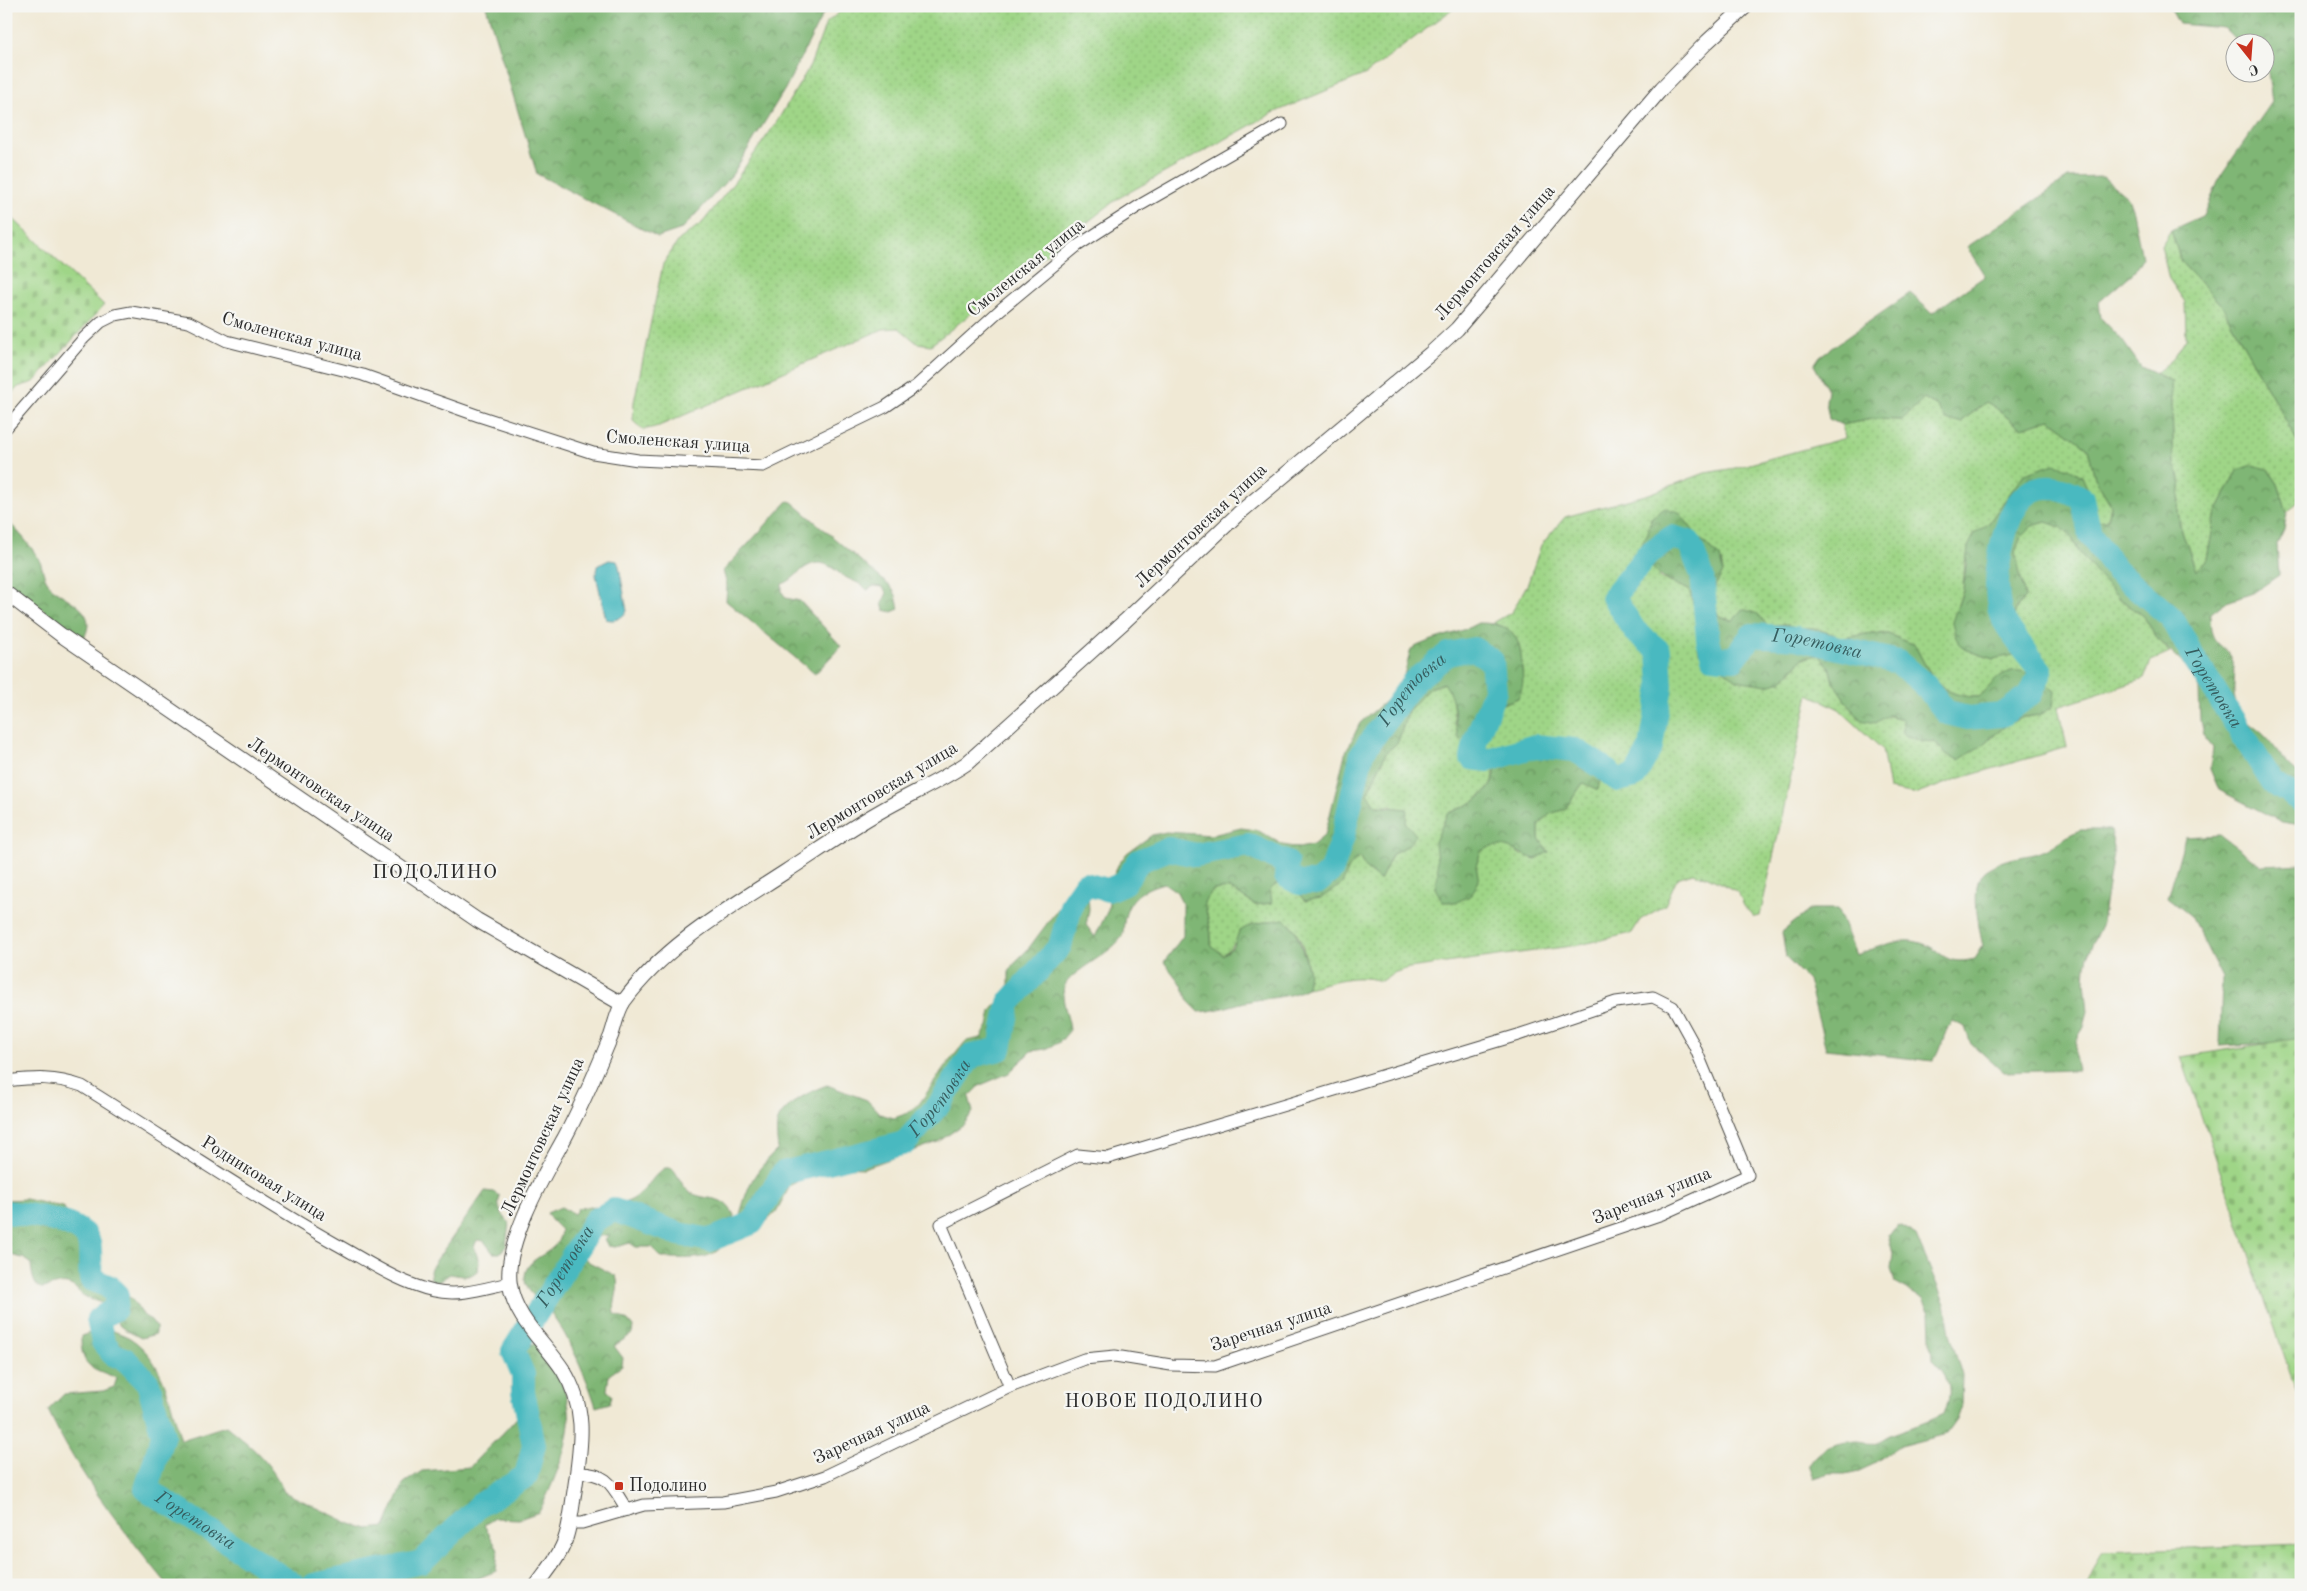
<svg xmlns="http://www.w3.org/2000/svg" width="2307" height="1591" font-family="'Old Standard TT',serif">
<defs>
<pattern id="grass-dots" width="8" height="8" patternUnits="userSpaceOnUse" patternTransform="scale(1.25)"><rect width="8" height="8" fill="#9fd587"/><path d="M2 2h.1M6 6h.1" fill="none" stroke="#89b775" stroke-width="1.8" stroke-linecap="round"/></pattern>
<pattern id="forest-crowns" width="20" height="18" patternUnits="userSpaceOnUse" patternTransform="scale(1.25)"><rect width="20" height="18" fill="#7fb674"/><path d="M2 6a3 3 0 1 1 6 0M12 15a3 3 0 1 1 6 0" fill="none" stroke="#68945f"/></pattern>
<pattern id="cemetery-stones" width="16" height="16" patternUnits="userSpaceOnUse" patternTransform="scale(1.25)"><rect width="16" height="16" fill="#9fd587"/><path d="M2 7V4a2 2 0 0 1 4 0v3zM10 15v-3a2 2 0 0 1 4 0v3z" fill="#89b775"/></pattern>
</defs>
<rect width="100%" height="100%" fill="#f6f6f2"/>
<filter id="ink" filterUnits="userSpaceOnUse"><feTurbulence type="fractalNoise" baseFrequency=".02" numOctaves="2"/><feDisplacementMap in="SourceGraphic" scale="10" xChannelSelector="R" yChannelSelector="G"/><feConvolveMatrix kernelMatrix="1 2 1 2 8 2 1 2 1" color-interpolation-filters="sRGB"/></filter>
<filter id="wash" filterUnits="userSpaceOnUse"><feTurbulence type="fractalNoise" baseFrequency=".0096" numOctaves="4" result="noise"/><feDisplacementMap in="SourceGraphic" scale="20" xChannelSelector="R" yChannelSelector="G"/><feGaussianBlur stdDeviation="1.12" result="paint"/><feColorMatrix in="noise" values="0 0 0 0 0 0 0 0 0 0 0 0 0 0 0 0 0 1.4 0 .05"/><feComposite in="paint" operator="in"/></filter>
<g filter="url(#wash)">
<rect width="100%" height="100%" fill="#f0e9d5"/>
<!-- grass -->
<g fill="url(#grass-dots)" stroke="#658059" fill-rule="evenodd">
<path d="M 847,6 L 1478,6 L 1454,8 L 1366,74 L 1273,113 L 1117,199 L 931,345 L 917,343 L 899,328 L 883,329 L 659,426 L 643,430 L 633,421 L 634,402 L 663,264 L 679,240 L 703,222 L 735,181 L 776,123 L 810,66 L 826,23 Z"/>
<path d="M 2171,230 L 2181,262 L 2222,306 L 2301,448 L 2301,498 L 2287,513 L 2278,484 L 2268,469 L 2238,470 L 2216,512 L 2207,559 L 2196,571 L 2180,525 L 2178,510 L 2181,478 L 2174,465 L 2171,381 L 2156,373 L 2173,359 L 2186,338 L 2185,302 L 2169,279 L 2161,246 Z"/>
<path d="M 1924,398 L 1961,422 L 1986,402 C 2000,409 2008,420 2022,428 L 2050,419 L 2088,448 L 2095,478 L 2111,505 L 2108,520 L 2093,521 L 2089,507 L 2024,474 L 1988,524 L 1975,533 L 1965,562 L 1963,591 L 1957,607 L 1964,649 L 1993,659 L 2021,637 L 2012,624 L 2016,609 L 2025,597 L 2015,552 L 2021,537 L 2032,526 L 2046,522 L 2061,527 L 2072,538 L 2079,552 L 2119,598 L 2144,617 L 2159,641 L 2170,653 L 2151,661 L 2144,679 L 2058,707 L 2067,747 L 1957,779 L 1917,794 L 1889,789 L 1882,749 L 1839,709 L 1809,694 L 1760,916 L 1754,917 L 1744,906 L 1738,892 L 1708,877 L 1693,873 L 1677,878 L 1665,905 L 1640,920 L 1632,933 L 1579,945 L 1409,968 L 1393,973 L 1381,981 C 1354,973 1333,982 1307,988 C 1310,970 1305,947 1295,930 C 1293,926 1287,922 1284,919 L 1253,924 L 1223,955 L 1211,945 C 1212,929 1207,917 1204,902 L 1213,890 L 1229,888 L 1255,905 L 1272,903 L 1269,889 L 1282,880 L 1295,889 L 1305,901 L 1342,884 L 1349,868 L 1359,857 L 1367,870 L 1380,880 L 1393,853 L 1407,846 L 1406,823 L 1392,806 L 1376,806 L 1367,794 L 1386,753 L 1398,742 L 1408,711 L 1429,688 L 1444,683 L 1452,695 L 1455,725 L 1480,737 L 1490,709 L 1518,698 C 1529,672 1516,653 1507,628 L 1493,623 L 1512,612 L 1528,583 L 1541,545 L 1565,517 L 1649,494 L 1705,473 L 1735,468 L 1845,438 L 1842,425 L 1872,419 L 1902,420 ZM 1679,512 L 1698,537 L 1720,557 L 1723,572 L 1715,586 L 1712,602 L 1719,616 L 1733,621 L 1758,614 L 1768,626 L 1784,624 L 1799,628 L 1814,628 L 1843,638 L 1872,633 L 1888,634 L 1915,645 C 1930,677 1941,698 1979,697 L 2002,675 L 2040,715 L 2024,717 L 2009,723 L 1985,743 L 1946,754 L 1935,742 L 1920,741 L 1904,719 L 1851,708 L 1833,682 L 1829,666 L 1819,655 L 1803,658 L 1782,681 L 1736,680 L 1724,670 L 1708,664 L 1698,637 L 1699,622 L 1689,590 L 1660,578 L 1648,533 L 1652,517 ZM 1566,746 L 1576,758 L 1590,763 L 1583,783 L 1565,809 L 1550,814 L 1539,825 L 1539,839 L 1549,852 L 1521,855 L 1509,846 L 1494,845 L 1481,851 L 1476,866 L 1478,881 L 1435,888 L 1447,814 C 1466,806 1491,797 1494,774 C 1496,767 1491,758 1489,751 Z"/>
</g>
<!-- forest -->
<g fill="url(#forest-crowns)" stroke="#557050">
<path d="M 486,6 L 827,6 L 785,89 L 732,175 L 682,229 L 658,237 L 537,174 Z"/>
<path d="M 2169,6 L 2301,6 L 2301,448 L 2222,306 L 2181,262 L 2171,230 L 2204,215 L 2221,175 L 2272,102 L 2268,73 L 2265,70 L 2264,42 L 2238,42 L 2224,28 L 2179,24 Z"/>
<path d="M 2103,177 L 2128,198 L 2133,212 L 2142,258 L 2134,272 L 2099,302 L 2101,318 L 2122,340 L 2141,367 L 2171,381 L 2174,465 L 2181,478 L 2178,510 L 2180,525 L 2196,571 L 2207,559 L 2216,512 L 2238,470 L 2253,465 L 2268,469 L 2278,484 L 2287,513 L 2284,529 L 2277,544 L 2279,575 L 2253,593 L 2224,603 L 2211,613 C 2206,651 2230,641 2234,666 C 2236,677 2232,689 2235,700 C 2237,705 2238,711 2241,715 C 2247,723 2257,728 2264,735 C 2277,748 2285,766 2301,775 L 2301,825 L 2282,822 L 2219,790 L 2210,769 L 2213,748 L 2203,735 L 2200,720 L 2199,689 L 2193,673 L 2159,641 L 2144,617 L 2119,598 L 2099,576 L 2079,552 L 2072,538 L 2061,527 L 2046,522 L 2032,526 L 2021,537 L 2015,552 L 2025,597 L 2016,609 L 2012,624 L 2021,637 L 2024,653 L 1993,659 L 1964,649 L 1956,638 L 1952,622 L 1963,591 L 1968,547 L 1975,533 L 1988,524 L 2024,474 L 2054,464 L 2069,468 L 2082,476 L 2088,490 L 2092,521 L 2108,520 L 2111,505 L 2095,478 L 2088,448 L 2050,419 L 2022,428 C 2008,420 2000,409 1986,402 L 1961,422 L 1946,420 L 1937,406 L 1924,398 L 1902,420 L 1872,419 L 1842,425 L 1829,419 L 1826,401 L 1828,390 L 1814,365 L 1820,356 L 1910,293 L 1932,313 L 1985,276 L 1967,247 L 2068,178 Z"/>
<path d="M 788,501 L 792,502 L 891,587 L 896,595 L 899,609 L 892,612 L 884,610 L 882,603 L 887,593 L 882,587 L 874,586 L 867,590 C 861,583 855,582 847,578 C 834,571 825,557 808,566 C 798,571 793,581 782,584 L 782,592 L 786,598 L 800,601 L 841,646 L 815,674 L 726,601 L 727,585 L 723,571 Z"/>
<path d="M 1665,508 L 1679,512 L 1698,537 L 1720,557 L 1723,572 L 1715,586 L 1713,602 L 1719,616 L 1733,621 L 1742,609 L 1758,614 L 1768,626 L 1784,624 L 1799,628 L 1814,628 L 1844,638 L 1872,633 L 1888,634 L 1915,645 C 1930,676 1941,698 1979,697 C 1986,691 1995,679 2002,675 C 2021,662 2040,681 2055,691 L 2053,707 L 2040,715 L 2024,717 L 2009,723 L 1985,743 L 1959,760 L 1946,754 L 1935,742 L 1920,741 L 1903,734 L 1903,719 L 1888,715 L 1876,723 L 1861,720 L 1851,708 L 1833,682 L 1829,666 L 1819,655 L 1803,658 L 1782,681 L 1767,685 L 1736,680 L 1724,670 L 1708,664 L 1699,652 L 1698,637 L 1699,622 L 1689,590 C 1657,576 1656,577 1640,545 L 1648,533 L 1652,517 Z"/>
<path d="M 6,521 C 14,525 32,548 37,556 C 43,564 42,576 49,584 C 60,600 99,606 85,636 L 77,637 L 70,635 L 59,623 L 6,580 Z"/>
<path d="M 1478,623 C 1512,623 1521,635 1522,668 C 1523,682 1524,685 1518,698 L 1490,709 L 1480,737 L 1460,740 C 1452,719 1458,702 1444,683 L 1429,688 L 1408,711 L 1398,742 L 1386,753 L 1367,794 L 1376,806 L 1407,809 L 1406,823 L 1416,835 L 1407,846 L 1393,853 L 1380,880 L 1367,870 L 1359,857 L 1349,868 L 1342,884 L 1321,898 L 1305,901 L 1295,889 L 1282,881 L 1270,889 L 1272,903 L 1255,905 L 1229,888 L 1213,890 L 1204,902 C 1207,917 1212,929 1211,945 L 1223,955 L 1234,946 L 1239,931 L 1253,924 L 1284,919 L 1295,930 L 1305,957 L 1309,972 L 1307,988 C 1288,999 1267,997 1245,1002 C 1229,1006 1216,1011 1199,1012 L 1188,1001 L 1183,987 L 1164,962 L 1183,936 L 1183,906 L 1177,892 L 1164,883 C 1141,889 1127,899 1124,923 C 1123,928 1124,934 1121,938 C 1109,955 1073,970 1065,985 C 1059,997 1069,1017 1070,1030 L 1060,1042 L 1046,1049 L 1031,1051 L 1009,1073 L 981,1085 L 969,1097 L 973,1112 L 964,1124 L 938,1142 L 924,1147 L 864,1168 L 834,1167 L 804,1177 L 790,1186 L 776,1212 L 765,1223 L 749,1226 L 740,1214 C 750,1180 753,1174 778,1149 C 777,1140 775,1126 779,1118 C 788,1102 811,1091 827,1085 L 867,1100 L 880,1114 L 894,1118 L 908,1113 L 919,1104 L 947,1064 L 966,1041 L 981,1038 L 988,1026 L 991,1011 L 1009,988 L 1009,972 L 1017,960 L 1028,949 L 1063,902 L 1074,892 L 1088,895 L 1089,910 L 1086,925 L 1095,937 L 1108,910 L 1112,879 L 1118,865 L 1127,853 L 1152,835 L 1166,832 L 1212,835 L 1241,828 L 1257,830 L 1283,845 L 1299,848 L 1313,845 L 1325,835 L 1345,754 L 1360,723 L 1396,692 L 1403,679 L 1411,649 C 1433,637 1457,635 1478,623 Z"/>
<path d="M 1536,738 L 1551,739 L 1566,746 L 1576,758 L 1590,763 L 1601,775 L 1598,790 L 1583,783 L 1565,809 L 1550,814 L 1539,824 L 1539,839 L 1549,852 L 1535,859 C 1512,852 1506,839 1481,851 L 1476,866 L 1479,881 L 1471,895 L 1457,902 L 1443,902 L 1435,888 L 1438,873 L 1435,842 L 1447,814 C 1466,806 1491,797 1495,774 C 1495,767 1491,757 1489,750 Z"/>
<path d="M 2080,830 L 2110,830 L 2114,847 L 2102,923 L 2089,951 L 2086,966 L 2085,981 L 2088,1011 L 2084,1026 L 2076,1041 L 2075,1056 L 2078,1070 L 2003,1072 L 1970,1042 L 1965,1027 L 1952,1021 C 1941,1036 1944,1047 1933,1061 L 1826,1049 L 1808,980 L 1786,958 L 1782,932 L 1811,909 L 1838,909 L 1856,955 C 1874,949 1899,937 1917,942 C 1944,948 1940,967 1975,959 L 1983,946 C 1979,929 1970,886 1983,872 C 1986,869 1992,866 1996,864 C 2010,857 2026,857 2041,852 C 2055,847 2066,835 2080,830 Z"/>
<path d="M 2220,835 L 2262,866 L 2301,864 L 2301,1041 L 2220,1046 L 2222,978 L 2191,916 L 2168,898 L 2185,837 Z"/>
<path d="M 665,1168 L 672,1168 C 679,1175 682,1188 691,1193 C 710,1202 722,1193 734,1215 C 733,1221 730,1224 728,1229 C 727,1231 728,1234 727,1237 C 717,1265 684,1257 662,1258 L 651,1247 L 636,1247 L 630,1243 L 615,1247 L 608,1246 L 605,1239 L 610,1235 C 595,1235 586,1240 583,1254 L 587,1261 L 616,1276 C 621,1289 612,1301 615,1314 L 628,1321 L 633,1327 L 632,1334 L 614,1346 L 623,1358 L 622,1366 L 609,1375 L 607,1390 L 612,1395 L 610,1403 L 596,1407 C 588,1380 568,1335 551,1313 C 542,1302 523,1291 525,1276 C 527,1253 559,1257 561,1230 L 551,1220 L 547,1213 L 561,1207 L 574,1214 L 578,1208 C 596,1206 623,1208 637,1196 C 648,1188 653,1175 665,1168 Z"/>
<path d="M 485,1191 L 493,1192 L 500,1196 C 496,1209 502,1213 509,1223 L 506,1246 L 500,1253 L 493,1253 L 484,1241 L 477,1240 L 474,1247 L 479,1262 L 478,1270 C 469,1279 463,1276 450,1274 L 438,1282 L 431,1279 L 430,1271 L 433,1265 Z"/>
<path d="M 25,1199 L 63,1207 C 74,1223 80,1219 92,1231 L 94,1262 L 103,1273 L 110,1286 L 116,1291 L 131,1298 L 144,1316 L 151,1320 L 156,1327 L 156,1334 L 141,1338 C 134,1334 126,1331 120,1326 C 115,1321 112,1312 107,1307 C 101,1301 92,1301 86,1297 C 81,1295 78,1290 74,1287 C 53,1273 35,1310 31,1264 L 23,1258 L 6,1254 L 6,1200 Z"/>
<path d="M 1899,1225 L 1916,1235 L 1945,1304 L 1950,1333 L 1962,1376 L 1961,1406 L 1956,1420 L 1946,1434 L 1900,1446 L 1874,1464 L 1859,1471 L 1845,1474 L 1830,1474 L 1814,1479 L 1809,1465 C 1821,1447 1836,1442 1858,1441 C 1863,1441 1868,1444 1873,1443 C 1878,1443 1885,1437 1890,1435 C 1908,1428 1926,1423 1944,1414 C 1953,1389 1951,1378 1932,1360 L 1930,1313 L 1923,1299 L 1895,1283 L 1891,1268 L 1893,1254 L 1888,1234 Z"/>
<path d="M 105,1328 C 113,1331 123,1334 130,1338 C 165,1361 170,1403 181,1440 L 226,1426 C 251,1446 271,1462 284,1492 L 351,1524 L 368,1529 L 385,1527 L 404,1483 L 422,1471 L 470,1467 C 486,1448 505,1433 520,1414 L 511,1387 C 518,1374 520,1361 525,1347 L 538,1342 C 550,1363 566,1384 569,1409 C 572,1441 553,1484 539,1512 L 519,1519 L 495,1518 L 484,1525 L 498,1550 L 496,1571 L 474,1580 L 471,1585 L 168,1585 C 123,1530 78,1475 48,1410 L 64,1394 L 103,1391 L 114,1387 L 117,1378 C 90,1367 81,1368 81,1336 Z"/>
</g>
<!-- cemetery -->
<g fill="url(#cemetery-stones)" stroke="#658059">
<path d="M 6,212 L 104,305 L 34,382 L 18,387 L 6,400 Z"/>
<path d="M 2301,1038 L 2301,1405 L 2181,1057 Z"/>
<path d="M 2301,1544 L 2301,1585 L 2087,1585 L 2102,1551 Z"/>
</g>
<!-- water -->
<path fill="#49b9c0" stroke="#3a7276" d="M 609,560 L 617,561 L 619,566 L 627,611 C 622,618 615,622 606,619 L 596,575 L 597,566 Z"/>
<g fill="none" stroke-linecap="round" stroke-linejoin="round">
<!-- river -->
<g stroke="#49b9c0" stroke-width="24">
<path id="s1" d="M 6,1212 C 26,1215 80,1220 88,1240 C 92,1248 89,1269 91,1279 L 108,1286 L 117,1295 L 115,1309 L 98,1319 L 103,1342 L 113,1354 L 126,1360 L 148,1383 L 163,1435 L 146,1489 L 294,1585"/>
<path id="s2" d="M 314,1585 L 422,1562 L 480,1505 L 526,1476 L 534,1445 L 523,1391 L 523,1374 L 513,1351 L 595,1220 L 614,1210 L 679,1234 L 710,1240 L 752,1223 L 783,1173 L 905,1143 L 941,1102 L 971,1056 L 1000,1049 L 1009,1003 L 1060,946 L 1072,903 L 1085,884 L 1108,890 L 1124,883 L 1139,861 L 1169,849 L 1196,855 L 1248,845 L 1287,863 L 1286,876 L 1299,883 L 1317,883 L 1332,870 L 1343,836 L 1362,753 L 1414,681 L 1448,654 L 1474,649 L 1492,661 L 1495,691 L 1476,739 L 1472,758 L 1488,760 L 1535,746 L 1575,750 L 1602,767 L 1618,780 L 1635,776 L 1651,747 L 1661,686 L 1659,651 L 1635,631 L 1613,597 L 1648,554 L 1672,537 L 1689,542 L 1702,575 L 1708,639 L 1713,657 L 1734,659 L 1752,635 L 1796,638 L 1898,662 L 1925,685 L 1947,713 L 1968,718 L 2002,715 L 2030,695 L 2041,671 C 2031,658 2003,625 2000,611 C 1995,591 1997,570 2001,550 C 2010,503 2031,468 2082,498 L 2090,534 L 2117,571 L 2172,618 L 2194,658 L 2273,783 L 2301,801"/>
</g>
</g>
</g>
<g filter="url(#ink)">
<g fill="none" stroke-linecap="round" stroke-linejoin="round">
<!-- minor casing -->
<g stroke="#494844" stroke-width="13">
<g id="minor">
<path d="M 6,428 L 84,338 L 101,322 L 115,315 L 131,312 L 189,322 L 227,341 L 363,375 L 479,416 L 593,453 L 638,460 L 763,466 L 885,407 L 916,386 L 1001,309 L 1077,246 L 1142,204 L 1282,124"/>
<path d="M 6,1081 C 35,1078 54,1076 82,1086 C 166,1138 249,1195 336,1244 C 367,1261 399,1283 434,1291 C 459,1297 485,1288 509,1283"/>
<path d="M 577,1473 C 608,1472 612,1486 627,1510"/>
<path d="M 569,1523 L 582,1523 L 644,1505 L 723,1502 L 776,1492 L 825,1476 L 1010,1387 L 1084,1359 L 1115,1356 L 1171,1365 L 1215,1366 L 1662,1214 L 1748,1175 L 1694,1045 L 1673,1007 L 1653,997 L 1616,1002 L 1518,1035 L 1108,1158 L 1078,1155 L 941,1224 L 1010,1387"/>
</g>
</g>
<!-- tertiary casing -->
<g stroke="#494844" stroke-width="16">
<g id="tertiary">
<path d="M 6,593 L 61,635 L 477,920 L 622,1004"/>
<path d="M 537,1585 C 547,1571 560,1556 565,1540 C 571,1523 572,1505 575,1488 C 581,1444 588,1410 563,1370 C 545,1342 515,1319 510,1285 C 503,1244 545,1173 565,1137 C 582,1105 597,1070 611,1036 C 615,1025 617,1011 624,1001 C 665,945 728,909 785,872 C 816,852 847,830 879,812 C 908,795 939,782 967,763 L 1125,621 L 1238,514 L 1430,354 L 1457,329 L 1662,88 L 1707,42 L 1746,6"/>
</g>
</g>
<!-- minor -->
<use href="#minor" stroke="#fff" stroke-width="11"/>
<!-- tertiary -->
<use href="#tertiary" stroke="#fff" stroke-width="14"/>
</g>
</g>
<!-- markers -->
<rect fill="#c8321e" stroke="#f6f6f2" stroke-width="2" x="614" y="1481" width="10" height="10" rx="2.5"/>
<g text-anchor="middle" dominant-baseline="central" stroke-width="4.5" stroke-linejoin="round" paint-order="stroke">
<!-- street labels -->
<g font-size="18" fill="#2b2b2b" stroke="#f6f6f2">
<text transform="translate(1495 253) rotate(-49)">Лермонтовская улица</text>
<text transform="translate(1026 268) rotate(-39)">Смоленская улица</text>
<text transform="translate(292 337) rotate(15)">Смоленская улица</text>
<text transform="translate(678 442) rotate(4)">Смоленская улица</text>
<text transform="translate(1201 526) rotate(-43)">Лермонтовская улица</text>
<text transform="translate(321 790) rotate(34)">Лермонтовская улица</text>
<text transform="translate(882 791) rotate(-31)">Лермонтовская улица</text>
<text transform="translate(543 1137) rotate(-65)">Лермонтовская улица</text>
<text transform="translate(264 1179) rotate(32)">Родниковая улица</text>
<text transform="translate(1652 1196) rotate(-22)">Заречная улица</text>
<text transform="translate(1271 1327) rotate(-18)">Заречная улица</text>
<text transform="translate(872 1433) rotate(-25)">Заречная улица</text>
</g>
<!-- poi labels -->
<g font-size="18" fill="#2b2b2b" stroke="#f6f6f2" text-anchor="start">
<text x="629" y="1486">Подолино</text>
</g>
<!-- water labels -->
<g font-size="19" font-style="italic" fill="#365d5f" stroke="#f6f6f2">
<text stroke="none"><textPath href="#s2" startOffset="2619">Горетовка</textPath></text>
<text stroke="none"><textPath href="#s2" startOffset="3382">Горетовка</textPath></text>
<text stroke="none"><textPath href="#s2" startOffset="1704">Горетовка</textPath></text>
<text stroke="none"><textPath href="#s2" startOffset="939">Горетовка</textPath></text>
<text stroke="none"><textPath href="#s2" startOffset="475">Горетовка</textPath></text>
<text stroke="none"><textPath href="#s1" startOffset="448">Горетовка</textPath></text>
</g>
<!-- neighbourhood labels -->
<g font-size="19" letter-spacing="1" fill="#2b2b2b" stroke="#f6f6f2">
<text x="1164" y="1402">НОВОЕ ПОДОЛИНО</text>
</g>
<!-- quarter labels -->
<g font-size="20" letter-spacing="1" fill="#2b2b2b" stroke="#f6f6f2">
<text x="435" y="873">ПОДОЛИНО</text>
</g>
</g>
<!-- margin -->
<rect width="2307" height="1591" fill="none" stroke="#f6f6f2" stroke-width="25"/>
<!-- north arrow -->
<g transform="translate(2250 58) rotate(163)"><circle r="24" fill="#f6f6f2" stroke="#a5a5a2"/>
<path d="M0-4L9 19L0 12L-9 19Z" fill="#c8321e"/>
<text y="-8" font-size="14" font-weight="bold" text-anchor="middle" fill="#2b2b2b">С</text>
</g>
</svg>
